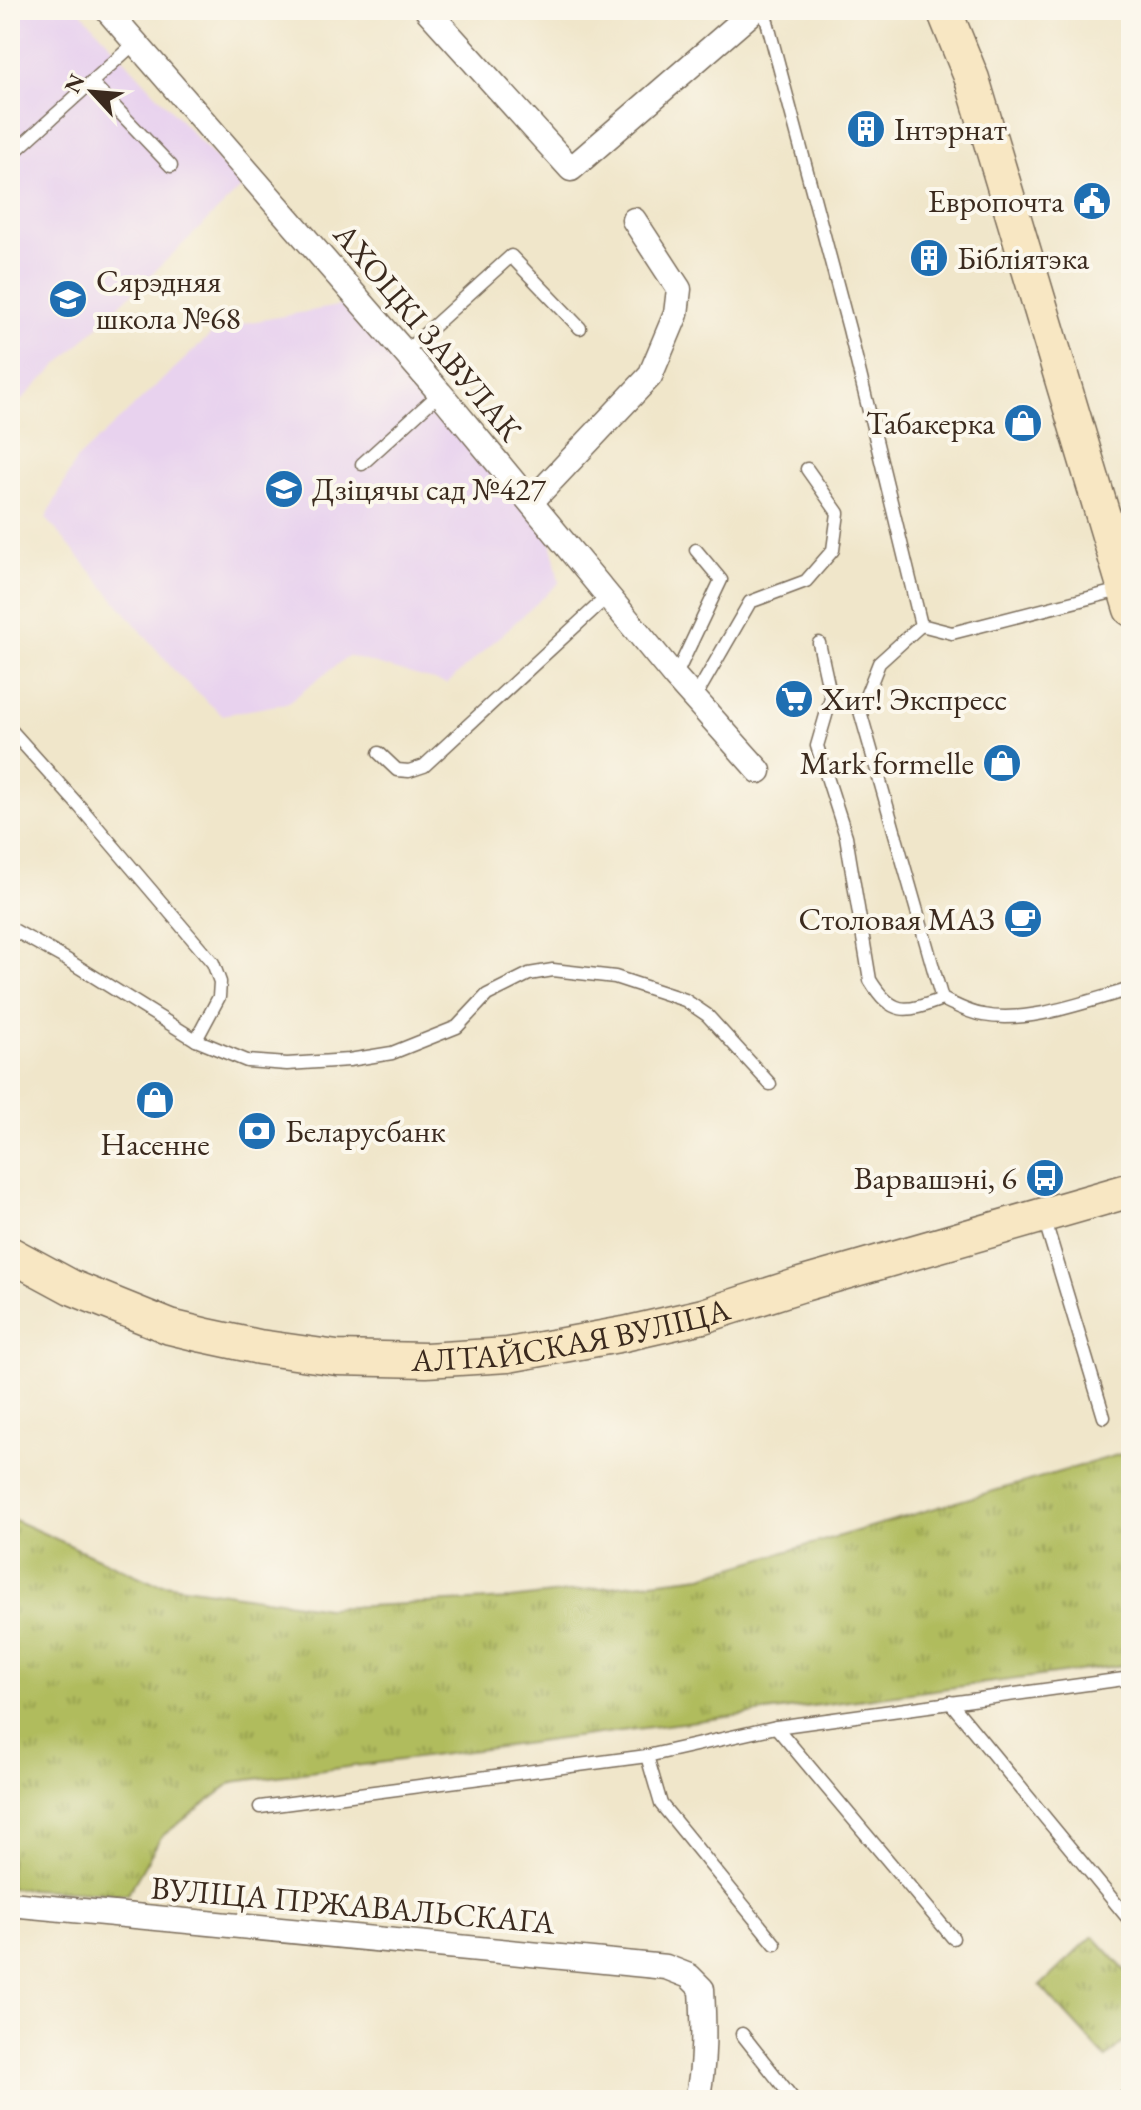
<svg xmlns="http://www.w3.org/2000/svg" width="1141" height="2110" font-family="'EB Garamond',serif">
<defs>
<pattern id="park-tufts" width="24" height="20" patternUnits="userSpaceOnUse" patternTransform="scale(2)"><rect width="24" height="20" fill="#b0bc5d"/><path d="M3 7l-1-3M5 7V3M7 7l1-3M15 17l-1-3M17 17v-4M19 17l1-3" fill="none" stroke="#90994c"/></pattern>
</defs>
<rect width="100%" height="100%" fill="#fbf7ec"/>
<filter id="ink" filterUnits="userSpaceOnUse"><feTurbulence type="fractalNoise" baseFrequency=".0125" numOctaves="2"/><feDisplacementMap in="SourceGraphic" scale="16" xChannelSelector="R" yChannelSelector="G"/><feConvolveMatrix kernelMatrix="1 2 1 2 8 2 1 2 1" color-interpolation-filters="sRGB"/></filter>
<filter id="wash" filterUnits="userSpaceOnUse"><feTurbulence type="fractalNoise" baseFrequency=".006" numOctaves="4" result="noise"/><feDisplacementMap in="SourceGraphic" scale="32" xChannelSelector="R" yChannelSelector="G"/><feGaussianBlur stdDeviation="1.8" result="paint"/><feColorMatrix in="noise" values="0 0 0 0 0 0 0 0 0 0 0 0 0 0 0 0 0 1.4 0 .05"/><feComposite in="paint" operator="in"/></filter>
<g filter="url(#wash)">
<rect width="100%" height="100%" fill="#f0e6ca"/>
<!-- built -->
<g fill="#e8d2ee">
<path d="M 10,10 L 79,10 L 242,187 L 10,411 Z"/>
<path d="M 343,305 L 550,535 L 559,583 L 447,684 L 348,656 L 288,703 L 222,715 L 178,675 L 46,518 L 76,460 L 218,328 Z"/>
</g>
<!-- park -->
<g fill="url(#park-tufts)" stroke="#76733e" stroke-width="2">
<path d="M 1131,1451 L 1131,1664 L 233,1782 L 161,1837 L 128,1894 L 10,1888 L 10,1518 L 151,1582 L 326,1608 L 510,1599 L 702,1576 Z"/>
<path d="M 1093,1936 L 1131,1977 L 1131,2035 L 1106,2058 L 1040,1986 Z"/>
</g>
</g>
<g filter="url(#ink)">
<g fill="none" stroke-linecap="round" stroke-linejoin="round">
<!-- lane casing -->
<g stroke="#7a6c5a" stroke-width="15">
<g id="lane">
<path d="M 764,10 L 849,329 L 921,625 L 879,663 L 860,711 L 942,999 C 955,1005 969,1013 983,1015 C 1029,1024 1087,1001 1131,989"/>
<path d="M 91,82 L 171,166"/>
<path d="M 10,156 L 136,42"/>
<path d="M 405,352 L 511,256 L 580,328"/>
<path d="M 362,464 L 440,393"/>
<path d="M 921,625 L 952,633 L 1124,589"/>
<path d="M 819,643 L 831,698 L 817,746 L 846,836 L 870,980 C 892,1016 905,1013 942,999"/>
<path d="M 675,677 L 721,580 L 696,550"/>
<path d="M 694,699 L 750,602 L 806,581 L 833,550 L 838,513 L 807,469"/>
<path d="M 10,729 L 80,807 L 213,963 L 220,982 L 219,997 L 196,1040"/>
<path d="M 379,753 L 397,770 L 409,771 L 424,766 L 609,595"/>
<path d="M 10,928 L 64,958 L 196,1040 L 247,1061 L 287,1064 L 349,1060 L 392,1053 L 457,1027 L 487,995 L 529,974 L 553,970 L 615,977 L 685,1000 L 707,1015 L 770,1084"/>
<path d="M 1044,1218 L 1104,1417"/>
<path d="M 950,1702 L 1131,1922"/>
<path d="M 776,1727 L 953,1938"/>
<path d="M 647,1756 L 661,1804 L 775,1944"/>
<path d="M 260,1807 L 647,1756 L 776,1727 L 1131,1678"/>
<path d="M 742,2034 L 794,2100"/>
<path d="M 1121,2100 L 1131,2092"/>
</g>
</g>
<!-- street casing -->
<g stroke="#7a6c5a" stroke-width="27">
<g id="street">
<path d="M 107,10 L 440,393 L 675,677 L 759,771"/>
<path d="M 427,10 L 571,169 L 755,10"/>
<path d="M 531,502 L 650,376 L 676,314 L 679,289 L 634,220"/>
<path d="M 10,1904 L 666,1967 L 689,1976 L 702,1989 C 704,2026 705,2064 697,2100"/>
</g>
</g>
<!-- secondary casing -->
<g stroke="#7a6c5a" stroke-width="37">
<g id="secondary">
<path d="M 944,10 L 972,79 L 1131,609"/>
<path id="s1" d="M 10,1254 L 71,1287 L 170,1327 L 203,1335 L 259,1347 L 337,1358 L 426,1360 L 508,1355 L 624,1334 L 703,1316 L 800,1285 L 1131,1190"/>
</g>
</g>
<!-- lane -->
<use href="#lane" stroke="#fff" stroke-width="12"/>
<!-- street -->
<use href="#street" stroke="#fff" stroke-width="24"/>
<!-- secondary -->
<use href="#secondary" stroke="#f8e7c3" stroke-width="34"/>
</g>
</g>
<!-- icons -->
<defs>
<g id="building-disc" transform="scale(2)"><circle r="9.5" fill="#1f6fb2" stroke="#fbf7ec"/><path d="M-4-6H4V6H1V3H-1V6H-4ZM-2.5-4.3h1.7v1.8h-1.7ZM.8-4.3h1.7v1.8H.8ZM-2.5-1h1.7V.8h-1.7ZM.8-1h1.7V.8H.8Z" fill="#fff"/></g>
<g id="civic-disc" transform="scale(2)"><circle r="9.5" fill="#1f6fb2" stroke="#fbf7ec"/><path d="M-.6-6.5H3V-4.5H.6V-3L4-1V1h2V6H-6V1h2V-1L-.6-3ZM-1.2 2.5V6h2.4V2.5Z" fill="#fff"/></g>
<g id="school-disc" transform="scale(2)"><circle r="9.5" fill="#1f6fb2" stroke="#fbf7ec"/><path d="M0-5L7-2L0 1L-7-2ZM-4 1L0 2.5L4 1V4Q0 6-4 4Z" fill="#fff"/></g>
<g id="shop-disc" transform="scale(2)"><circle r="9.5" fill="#1f6fb2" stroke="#fbf7ec"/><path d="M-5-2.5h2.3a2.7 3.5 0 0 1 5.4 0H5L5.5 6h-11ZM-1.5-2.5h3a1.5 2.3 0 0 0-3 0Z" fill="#fff"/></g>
<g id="supermarket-disc" transform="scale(2)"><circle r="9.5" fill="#1f6fb2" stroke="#fbf7ec"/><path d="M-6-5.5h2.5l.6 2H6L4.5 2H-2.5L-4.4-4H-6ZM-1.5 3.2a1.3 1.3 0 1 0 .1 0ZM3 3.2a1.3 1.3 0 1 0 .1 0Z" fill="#fff"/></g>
<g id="cafe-disc" transform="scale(2)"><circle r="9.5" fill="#1f6fb2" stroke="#fbf7ec"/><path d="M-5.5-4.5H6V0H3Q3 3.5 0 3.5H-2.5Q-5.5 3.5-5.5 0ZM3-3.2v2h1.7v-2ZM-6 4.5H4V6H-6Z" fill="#fff"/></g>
<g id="bank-disc" transform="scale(2)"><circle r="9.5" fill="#1f6fb2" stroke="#fbf7ec"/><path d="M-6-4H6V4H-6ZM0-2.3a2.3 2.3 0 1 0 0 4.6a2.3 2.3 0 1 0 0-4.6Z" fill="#fff"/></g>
<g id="bus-disc" transform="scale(2)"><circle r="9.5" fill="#1f6fb2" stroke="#fbf7ec"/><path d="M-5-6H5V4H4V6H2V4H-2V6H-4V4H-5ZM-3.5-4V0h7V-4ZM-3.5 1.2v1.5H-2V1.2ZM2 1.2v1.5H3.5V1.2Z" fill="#fff"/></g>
</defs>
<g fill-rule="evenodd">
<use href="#building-disc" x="866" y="129"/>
<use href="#civic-disc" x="1092" y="201"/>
<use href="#building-disc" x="929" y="258"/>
<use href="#school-disc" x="68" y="299"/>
<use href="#shop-disc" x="1023" y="423"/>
<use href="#school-disc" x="284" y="489"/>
<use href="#supermarket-disc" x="794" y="699"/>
<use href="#shop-disc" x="1002" y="763"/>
<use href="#cafe-disc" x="1023" y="919"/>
<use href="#shop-disc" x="155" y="1100"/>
<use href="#bank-disc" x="257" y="1131"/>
<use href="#bus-disc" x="1045" y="1178"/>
</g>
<g text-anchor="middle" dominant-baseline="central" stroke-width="8" stroke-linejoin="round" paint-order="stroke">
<!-- poi labels -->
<g font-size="32" fill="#3b2a1e" stroke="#fbf7ec" text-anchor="start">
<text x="894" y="129">Інтэрнат</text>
<text x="1064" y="201" text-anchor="end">Европочта</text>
<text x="957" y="258">Бібліятэка</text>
<text x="96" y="281">Сярэдняя<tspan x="96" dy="37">школа №68</tspan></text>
<text x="995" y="423" text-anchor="end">Табакерка</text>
<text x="312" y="489">Дзіцячы сад №427</text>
<text x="822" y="699">Хит! Экспресс</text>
<text x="974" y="763" text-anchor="end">Mark formelle</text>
<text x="995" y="919" text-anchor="end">Столовая МАЗ</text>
<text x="285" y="1131">Беларусбанк</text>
<text x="155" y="1144" text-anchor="middle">Насенне</text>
<text x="1017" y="1178" text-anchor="end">Варвашэні, 6</text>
</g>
<!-- street labels -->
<g font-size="32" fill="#3b2a1e" stroke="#fbf7ec">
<text transform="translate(428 332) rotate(50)">АХОЦКІ ЗАВУЛАК</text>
<text stroke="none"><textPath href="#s1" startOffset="582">АЛТАЙСКАЯ ВУЛІЦА</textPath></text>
<text transform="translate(353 1905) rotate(5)">ВУЛІЦА ПРЖАВАЛЬСКАГА</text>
</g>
</g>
<!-- margin -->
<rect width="1141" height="2110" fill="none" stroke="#fbf7ec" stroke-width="40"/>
<!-- north arrow -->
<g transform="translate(92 92) rotate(296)" stroke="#fbf7ec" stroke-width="6" paint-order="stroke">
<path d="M0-6L14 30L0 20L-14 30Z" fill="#3b2a1e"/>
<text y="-12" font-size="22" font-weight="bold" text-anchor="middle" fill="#3b2a1e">N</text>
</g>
</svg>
